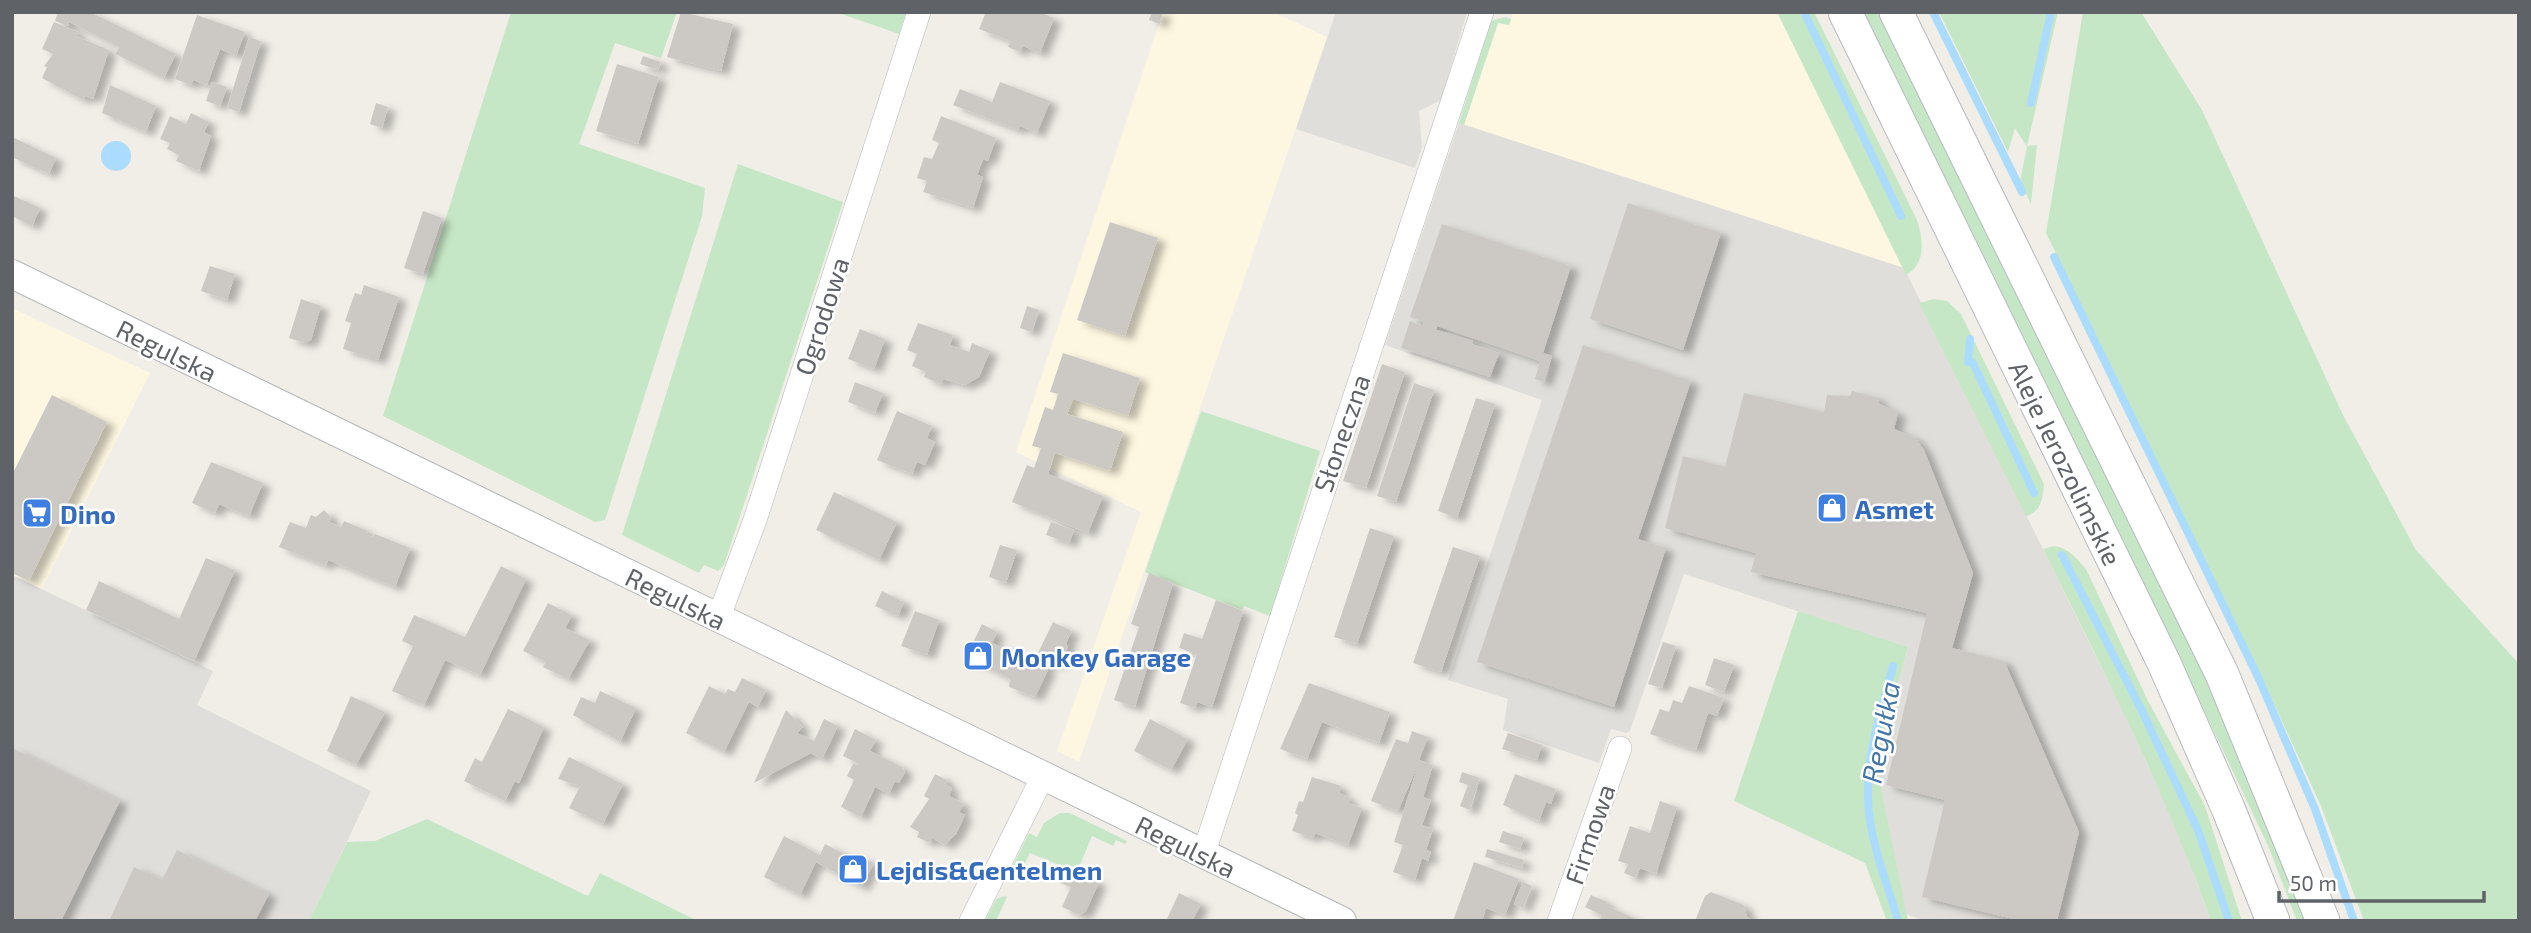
<svg xmlns="http://www.w3.org/2000/svg" width="2531" height="933" font-family="'Exo 2',sans-serif">
<defs>
<filter id="shadow"><feDropShadow dx="8" dy="4.5" stdDeviation="3.5" flood-color="#0004"/></filter>
</defs>
<rect width="100%" height="100%" fill="#f1eee8"/>
<!-- commercial -->
<g fill="#fdf6e0">
<path d="M 1163,12 L 1273,12 L 1327,37 L 1079,762 L 1057,751 L 1141,512 L 1016,452 Z"/>
<path d="M 1513,12 L 1777,12 L 1904,268 L 1464,125 L 1499,22 L 1509,25 Z"/>
<path d="M 12,308 L 150,373 L 42,589 L 12,575 Z"/>
</g>
<!-- industrial -->
<g fill="#e0deda">
<path d="M 1336,12 L 1467,12 L 1441,100 L 1419,111 L 1422,147 L 1415,168 L 1296,129 Z"/>
<path d="M 1459,123 L 1904,268 L 2122,709 L 2176,828 L 2211,921 L 1924,921 L 1906,914 L 1876,763 L 1908,647 L 1684,574 L 1630,731 L 1626,733 L 1611,729 L 1599,763 L 1503,730 L 1508,699 L 1448,680 L 1542,400 L 1385,345 Z"/>
<path d="M 12,575 L 213,671 L 197,705 L 371,791 L 309,921 L 12,921 Z"/>
</g>
<!-- green -->
<g fill="#c6e7c5">
<path d="M 511,12 L 677,12 L 661,58 L 615,43 L 579,144 L 705,188 L 702,216 L 605,520 L 595,522 L 383,416 Z"/>
<path d="M 836,12 L 906,12 L 899,34 Z"/>
<path d="M 1777,12 L 1814,12 L 1917,220 C 1923,239 1927,263 1906,275 Z"/>
<path d="M 1864,12 L 1878,12 L 2184,632 L 2237,747 L 2308,921 L 2297,921 L 2269,848 L 2144,583 Z"/>
<path d="M 1939,12 L 2058,12 L 2027,146 L 2037,145 L 2031,204 L 2020,181 L 2027,147 L 2015,128 L 2008,152 Z"/>
<path d="M 2083,12 L 2141,12 L 2202,110 L 2343,415 L 2416,550 L 2519,664 L 2519,921 L 2364,921 L 2321,806 L 2258,669 L 2046,233 Z"/>
<path d="M 1505,17 L 1511,19 L 1509,25 L 1498,23 L 1464,125 L 1459,123 L 1491,21 Z"/>
<path d="M 738,164 L 843,202 L 724,565 L 718,571 L 704,565 L 699,573 L 622,535 Z"/>
<path d="M 1934,299 L 1947,301 L 1961,314 L 2044,484 C 2043,498 2041,512 2026,516 L 1919,303 Z"/>
<path d="M 1201,411 L 1320,451 L 1270,616 L 1244,606 L 1242,610 L 1145,572 Z"/>
<path d="M 2054,546 C 2069,548 2076,558 2086,569 L 2148,701 L 2205,806 L 2242,921 L 2211,921 C 2165,792 2104,671 2043,549 Z"/>
<path d="M 1798,611 L 1908,647 L 1876,763 L 1908,921 L 1887,921 L 1865,863 L 1734,801 Z"/>
<path d="M 1060,813 L 1070,813 L 1127,841 L 1125,844 L 1116,840 L 1113,846 L 1092,836 L 1077,872 L 1030,853 L 1016,880 L 1011,869 L 1029,833 L 1037,837 L 1044,823 Z"/>
<path d="M 427,819 L 588,896 L 600,873 L 698,921 L 309,921 L 347,842 L 375,841 Z"/>
<path d="M 1005,896 L 1007,897 L 996,921 L 985,921 L 996,899 Z"/>
</g>
<!-- water -->
<circle fill="#abdcfe" cx="116" cy="156" r="15"/>
<g fill="none" stroke-linecap="round" stroke-linejoin="round">
<!-- stream -->
<g stroke="#abdcfe" stroke-width="8">
<path d="M 1804,12 L 1901,216"/>
<path d="M 1933,12 L 2022,192"/>
<path d="M 2031,103 L 2051,12"/>
<path d="M 2054,257 L 2258,677 L 2315,809 L 2354,921"/>
<path d="M 1968,360 L 1973,363 L 2034,493"/>
<path d="M 1968,362 L 1970,339"/>
<path d="M 2062,555 L 2141,709 L 2198,830 L 2229,921"/>
<path d="M 1893,666 C 1882,709 1866,754 1868,799 C 1869,840 1887,882 1898,921"/>
</g>
</g>
<!-- building -->
<g fill="#ccc9c5" filter="url(#shadow)">
<path d="M 58,12 L 90,12 L 176,54 L 164,78 L 115,54 L 119,47 L 69,22 L 68,26 L 55,21 Z"/>
<path d="M 681,12 L 733,24 L 721,71 L 667,57 Z"/>
<path d="M 986,12 L 1039,12 L 1054,18 L 1040,53 L 1023,46 L 1020,52 L 1008,47 L 1010,41 L 979,29 Z"/>
<path d="M 1152,12 L 1163,12 L 1160,24 L 1149,20 Z"/>
<path d="M 197,15 L 245,32 L 236,56 L 220,49 L 207,85 L 193,80 L 191,85 L 175,79 Z"/>
<path d="M 54,22 L 78,32 L 76,36 L 109,50 L 93,99 L 85,96 L 83,100 L 42,78 L 47,67 L 44,66 L 53,54 L 42,49 Z"/>
<path d="M 249,37 L 261,41 L 239,112 L 227,108 Z"/>
<path d="M 643,56 L 661,62 L 658,70 L 640,64 Z"/>
<path d="M 617,64 L 659,77 L 638,144 L 596,131 Z"/>
<path d="M 212,82 L 227,87 L 220,106 L 206,101 Z"/>
<path d="M 1000,82 L 1050,101 L 1037,133 L 1020,126 L 1018,130 L 953,105 L 960,89 L 992,102 Z"/>
<path d="M 110,85 L 156,106 L 146,132 L 102,113 Z"/>
<path d="M 376,103 L 388,107 L 382,128 L 370,124 Z"/>
<path d="M 191,113 L 209,122 L 204,132 L 211,136 L 199,171 L 176,161 L 179,155 L 167,149 L 170,143 L 160,139 L 170,116 L 186,124 Z"/>
<path d="M 941,116 L 996,138 L 988,161 L 983,159 L 977,175 L 983,177 L 973,208 L 923,192 L 927,181 L 917,178 L 924,157 L 932,159 L 939,143 L 932,140 Z"/>
<path d="M 12,137 L 56,158 L 49,174 L 12,157 Z"/>
<path d="M 12,195 L 40,208 L 32,226 L 12,216 Z"/>
<path d="M 1628,203 L 1721,233 L 1683,350 L 1590,319 Z"/>
<path d="M 423,211 L 442,218 L 423,274 L 404,268 Z"/>
<path d="M 1110,222 L 1158,238 L 1125,336 L 1077,320 Z"/>
<path d="M 1442,224 L 1571,266 L 1543,353 L 1552,356 L 1544,382 L 1535,379 L 1540,361 L 1437,326 L 1437,330 L 1473,341 L 1472,344 L 1499,353 L 1490,377 L 1401,348 L 1410,321 L 1423,326 L 1424,322 L 1410,317 Z"/>
<path d="M 210,266 L 235,274 L 227,300 L 201,291 Z"/>
<path d="M 364,285 L 399,297 L 378,360 L 343,349 L 351,323 L 345,321 L 347,315 L 355,293 L 361,295 Z"/>
<path d="M 301,299 L 321,306 L 311,340 L 305,343 L 289,338 Z"/>
<path d="M 1027,306 L 1039,310 L 1032,332 L 1020,328 Z"/>
<path d="M 918,323 L 953,335 L 950,345 L 969,352 L 972,343 L 990,351 L 979,377 L 965,385 L 943,379 L 941,384 L 924,377 L 926,372 L 912,366 L 917,354 L 907,350 Z"/>
<path d="M 860,329 L 885,339 L 874,369 L 848,359 Z"/>
<path d="M 1583,345 L 1691,381 L 1638,539 L 1666,548 L 1614,707 L 1477,662 Z"/>
<path d="M 1063,353 L 1140,378 L 1128,416 L 1073,399 L 1067,414 L 1123,432 L 1110,471 L 1055,453 L 1048,474 L 1103,496 L 1088,533 L 1012,502 L 1027,465 L 1034,468 L 1041,448 L 1032,446 L 1045,407 L 1053,410 L 1058,394 L 1050,392 Z"/>
<path d="M 1382,364 L 1405,372 L 1366,488 L 1343,481 Z"/>
<path d="M 855,382 L 883,393 L 875,413 L 848,402 Z"/>
<path d="M 1414,383 L 1434,390 L 1396,502 L 1377,496 Z"/>
<path d="M 1852,391 L 1879,398 L 1878,403 L 1898,413 L 1894,429 L 1915,438 L 1924,450 L 1973,573 L 1952,648 L 2004,661 L 2079,832 L 2057,921 L 2022,921 L 1922,897 L 1945,800 L 1886,785 L 1927,613 L 1751,572 L 1756,553 L 1665,528 L 1683,456 L 1725,467 L 1744,393 L 1824,412 L 1827,395 L 1850,396 Z"/>
<path d="M 52,395 L 107,422 L 29,581 L 12,573 L 12,475 Z"/>
<path d="M 1476,398 L 1495,404 L 1457,518 L 1438,511 Z"/>
<path d="M 897,411 L 932,426 L 927,438 L 935,442 L 925,465 L 917,462 L 912,474 L 877,460 Z"/>
<path d="M 211,462 L 263,483 L 249,516 L 219,504 L 215,513 L 192,503 Z"/>
<path d="M 834,492 L 897,522 L 879,560 L 816,530 Z"/>
<path d="M 324,510 L 331,517 L 329,522 L 341,527 L 344,521 L 368,531 L 366,535 L 373,537 L 375,534 L 410,548 L 395,587 L 328,560 L 326,566 L 279,547 L 290,522 L 306,528 L 311,515 L 316,517 Z"/>
<path d="M 1051,522 L 1074,530 L 1069,543 L 1046,535 Z"/>
<path d="M 1370,528 L 1394,536 L 1357,644 L 1334,637 Z"/>
<path d="M 1000,545 L 1017,550 L 1006,583 L 989,577 Z"/>
<path d="M 1453,547 L 1480,556 L 1441,672 L 1413,663 Z"/>
<path d="M 206,558 L 235,570 L 194,661 L 86,610 L 99,581 L 179,619 Z"/>
<path d="M 501,566 L 526,579 L 480,675 L 445,660 L 424,705 L 392,691 L 413,646 L 402,641 L 414,615 L 465,637 Z"/>
<path d="M 1149,573 L 1173,583 L 1135,707 L 1114,700 L 1139,627 L 1131,624 Z"/>
<path d="M 882,591 L 904,602 L 898,616 L 875,606 Z"/>
<path d="M 1216,600 L 1243,611 L 1212,707 L 1197,702 L 1195,708 L 1180,703 L 1197,654 L 1179,648 L 1184,633 L 1202,639 Z"/>
<path d="M 548,603 L 572,615 L 565,628 L 590,640 L 568,679 L 543,667 L 546,662 L 523,651 Z"/>
<path d="M 915,611 L 939,620 L 927,655 L 901,646 Z"/>
<path d="M 1053,622 L 1072,631 L 1066,643 L 1068,648 L 1056,664 L 1048,661 L 1045,668 L 1048,670 L 1035,697 L 1009,687 L 1010,679 L 966,657 L 982,624 L 997,632 L 992,643 L 1038,664 L 1041,657 L 1037,655 Z"/>
<path d="M 1663,642 L 1676,646 L 1662,688 L 1648,684 Z"/>
<path d="M 1714,658 L 1734,665 L 1724,692 L 1705,685 Z"/>
<path d="M 742,678 L 766,690 L 758,707 L 749,702 L 724,752 L 686,733 L 709,686 L 725,694 L 728,689 L 735,692 Z"/>
<path d="M 1309,683 L 1390,712 L 1379,743 L 1322,722 L 1307,759 L 1280,749 Z"/>
<path d="M 1689,686 L 1724,698 L 1717,716 L 1708,713 L 1696,750 L 1650,734 L 1660,709 L 1669,712 L 1673,700 L 1682,703 Z"/>
<path d="M 600,691 L 636,708 L 620,742 L 573,715 L 581,697 L 595,703 Z"/>
<path d="M 351,696 L 385,712 L 356,765 L 327,751 Z"/>
<path d="M 508,709 L 544,727 L 519,783 L 515,781 L 505,801 L 464,781 L 475,758 L 482,762 Z"/>
<path d="M 786,710 L 803,727 L 797,733 L 814,741 L 824,719 L 838,726 L 822,759 L 811,753 L 754,783 Z"/>
<path d="M 1150,719 L 1188,739 L 1171,770 L 1134,751 Z"/>
<path d="M 855,729 L 876,740 L 870,751 L 902,767 L 905,772 L 899,783 L 895,781 L 889,794 L 875,787 L 861,817 L 841,807 L 854,780 L 847,776 L 853,764 L 861,765 L 843,756 Z"/>
<path d="M 1412,731 L 1428,737 L 1419,760 L 1433,765 L 1423,797 L 1431,800 L 1422,825 L 1433,829 L 1426,850 L 1431,852 L 1428,861 L 1422,858 L 1415,880 L 1393,872 L 1403,845 L 1394,842 L 1419,762 L 1398,811 L 1371,801 L 1396,739 L 1408,743 Z"/>
<path d="M 1508,733 L 1542,745 L 1537,760 L 1502,749 Z"/>
<path d="M 12,748 L 120,801 L 61,921 L 12,921 Z"/>
<path d="M 569,757 L 623,784 L 603,824 L 569,808 L 580,786 L 558,779 Z"/>
<path d="M 1462,772 L 1480,778 L 1470,810 L 1460,806 L 1468,785 L 1459,782 Z"/>
<path d="M 935,774 L 947,780 L 945,784 L 952,788 L 949,796 L 964,804 L 959,812 L 965,815 L 956,834 L 945,845 L 932,838 L 930,843 L 917,837 L 919,832 L 910,827 L 929,799 L 924,796 Z"/>
<path d="M 1515,774 L 1556,789 L 1551,804 L 1546,802 L 1539,821 L 1503,805 Z"/>
<path d="M 1312,777 L 1341,786 L 1339,793 L 1350,798 L 1348,803 L 1362,808 L 1348,845 L 1315,833 L 1313,838 L 1292,831 L 1298,815 L 1295,813 L 1299,801 L 1303,802 Z"/>
<path d="M 1660,801 L 1677,807 L 1656,874 L 1640,868 L 1636,878 L 1624,873 L 1628,864 L 1618,861 L 1630,826 L 1650,833 Z"/>
<path d="M 1503,831 L 1524,838 L 1520,849 L 1499,842 Z"/>
<path d="M 784,836 L 820,855 L 825,844 L 856,860 L 858,856 L 874,863 L 861,887 L 816,862 L 800,895 L 764,877 Z"/>
<path d="M 1487,849 L 1524,860 L 1522,868 L 1485,857 Z"/>
<path d="M 177,850 L 269,894 L 255,921 L 109,921 L 134,867 L 162,880 Z"/>
<path d="M 1474,862 L 1519,879 L 1505,915 L 1486,908 L 1482,921 L 1453,921 Z"/>
<path d="M 1066,868 L 1099,882 L 1086,911 L 1080,915 L 1062,907 L 1071,887 L 1060,883 Z"/>
<path d="M 1523,882 L 1532,886 L 1523,908 L 1514,904 Z"/>
<path d="M 1711,892 L 1744,905 L 1747,917 L 1755,921 L 1695,921 L 1705,896 Z"/>
<path d="M 1179,893 L 1201,904 L 1192,921 L 1166,921 Z"/>
<path d="M 1591,895 L 1607,902 L 1605,905 L 1640,921 L 1599,921 L 1602,915 L 1585,907 Z"/>
</g>
<g fill="none" stroke-linecap="round" stroke-linejoin="round">
<!-- minor casing -->
<g stroke="#b5b8bc" stroke-width="24">
<g id="minor">
<path d="M 718,619 L 755,520 L 919,12"/>
<path d="M 1203,855 L 1482,12"/>
<path d="M 971,921 L 1043,776"/>
<path d="M 1559,921 L 1620,748"/>
</g>
</g>
<!-- tertiary casing -->
<g stroke="#b5b8bc" stroke-width="30">
<path id="tertiary" d="M 12,274 L 1342,921"/>
</g>
<!-- secondary casing -->
<g stroke="#b6babf" stroke-width="35">
<g id="secondary">
<path d="M 1845,12 L 2164,663 L 2228,808 L 2273,921"/>
<path d="M 1896,12 L 2222,674 L 2323,921"/>
</g>
</g>
<!-- minor -->
<use href="#minor" stroke="#fff" stroke-width="23"/>
<!-- tertiary -->
<use href="#tertiary" stroke="#fff" stroke-width="28"/>
<!-- secondary -->
<use href="#secondary" stroke="#fff" stroke-width="33"/>
</g>
<!-- icons -->
<defs>
<g id="shop-square" transform="scale(1.575)"><rect x="-9" y="-9" width="18" height="18" rx="4" fill="#3f7fe0" stroke="#fff"/><path d="M-5-2.5h2.3a2.7 3.5 0 0 1 5.4 0H5L5.5 6h-11ZM-1.5-2.5h3a1.5 2.3 0 0 0-3 0Z" fill="#fff"/></g>
<g id="supermarket-square" transform="scale(1.575)"><rect x="-9" y="-9" width="18" height="18" rx="4" fill="#3f7fe0" stroke="#fff"/><path d="M-6-5.5h2.5l.6 2H6L4.5 2H-2.5L-4.4-4H-6ZM-1.5 3.2a1.3 1.3 0 1 0 .1 0ZM3 3.2a1.3 1.3 0 1 0 .1 0Z" fill="#fff"/></g>
</defs>
<g fill-rule="evenodd">
<use href="#shop-square" x="1832" y="508"/>
<use href="#supermarket-square" x="37" y="513"/>
<use href="#shop-square" x="978" y="656"/>
<use href="#shop-square" x="853" y="869"/>
</g>
<g text-anchor="middle" dominant-baseline="central" stroke-width="5" stroke-linejoin="round" paint-order="stroke">
<!-- street labels -->
<g font-size="26" fill="#5f6368" stroke="#fff">
<text transform="translate(821 316) rotate(-72)">Ogrodowa</text>
<text transform="translate(167 350) rotate(26)">Regulska</text>
<text transform="translate(1341 433) rotate(-71)">Słoneczna</text>
<text transform="translate(2066 463) rotate(64)">Aleje Jerozolimskie</text>
<text transform="translate(676 598) rotate(26)">Regulska</text>
<text transform="translate(1589 834) rotate(-71)">Firmowa</text>
<text transform="translate(1186 846) rotate(26)">Regulska</text>
</g>
<!-- shop labels -->
<g font-size="26" font-weight="bold" fill="#366cbe" stroke="#fff" text-anchor="start">
<text x="1855" y="508">Asmet</text>
<text x="60" y="513">Dino</text>
<text x="1001" y="656">Monkey Garage</text>
<text x="876" y="869">Lejdis&amp;Gentelmen</text>
</g>
<!-- water labels -->
<g font-size="28" font-style="italic" fill="#4377a8" stroke="#fff">
<text transform="translate(1880 732) rotate(-79)">Regułka</text>
</g>
</g>
<!-- border -->
<rect width="2531" height="933" fill="none" stroke="#5f6368" stroke-width="28"/>
<!-- scale -->
<path d="M2279 891v10h205v-10" fill="none" stroke="#5f6368" stroke-width="3.5"/>
<text x="2290" y="891" font-size="21" fill="#5f6368" stroke="#ffffff" stroke-width="5" paint-order="stroke">50 m</text>
</svg>
